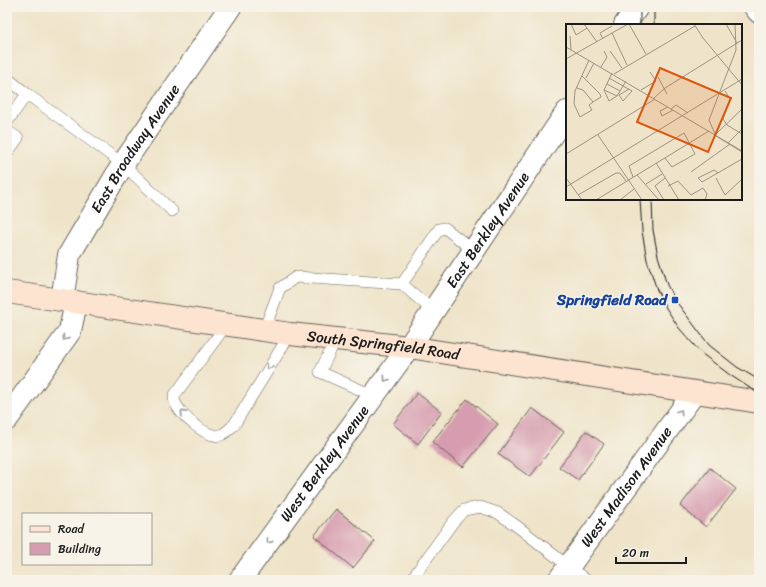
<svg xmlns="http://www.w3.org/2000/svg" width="766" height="587" font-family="Sriracha,sans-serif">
<rect width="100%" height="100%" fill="#f7f3e8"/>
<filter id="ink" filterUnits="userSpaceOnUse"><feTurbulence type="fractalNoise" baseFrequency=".025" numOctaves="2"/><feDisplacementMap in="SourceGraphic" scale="8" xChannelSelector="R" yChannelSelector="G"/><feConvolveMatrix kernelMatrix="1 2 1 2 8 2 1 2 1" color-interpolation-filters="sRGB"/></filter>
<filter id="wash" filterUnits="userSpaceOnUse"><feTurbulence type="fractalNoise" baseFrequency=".012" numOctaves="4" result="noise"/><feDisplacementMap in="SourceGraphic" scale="16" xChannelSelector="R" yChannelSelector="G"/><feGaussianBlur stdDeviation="0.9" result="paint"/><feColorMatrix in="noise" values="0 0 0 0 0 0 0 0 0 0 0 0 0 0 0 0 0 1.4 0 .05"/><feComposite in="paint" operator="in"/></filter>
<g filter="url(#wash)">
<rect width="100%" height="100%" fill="#efe4c9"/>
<g id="blocks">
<!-- building -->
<g fill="#d69caf">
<path d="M 417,393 L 442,412 L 418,444 L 393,424 Z"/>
<path d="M 467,399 L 498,424 L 463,467 L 432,442 Z"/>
<path d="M 532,408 L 564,432 L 530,477 L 498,454 Z"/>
<path d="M 586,431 L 604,444 L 578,480 L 559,467 Z"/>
<path d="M 710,468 L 736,489 L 706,527 L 680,506 Z"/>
<path d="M 336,509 L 375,541 L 353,568 L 314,536 Z"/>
</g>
</g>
</g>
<g filter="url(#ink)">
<use href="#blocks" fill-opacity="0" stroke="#666259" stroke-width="1"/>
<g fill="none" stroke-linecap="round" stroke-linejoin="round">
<!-- lane casing -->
<g stroke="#666259" stroke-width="12">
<g id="lane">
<path d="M 7,78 L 27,94 L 7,122"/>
<path d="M 27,94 L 123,164 L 172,211"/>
<path d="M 7,131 L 18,138 L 7,153"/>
<path d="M 402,284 L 439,229 L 445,228 L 474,251"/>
<path d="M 227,324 L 174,396 C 174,398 174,400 175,402 C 179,414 208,440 221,435 C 226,433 230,428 234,425 L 290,334"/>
<path d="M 264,330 L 280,288 L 296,277 L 402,284 L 433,311"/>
<path d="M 336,339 L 320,372 L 374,396"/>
<path d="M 411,580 L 453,522 L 464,510 L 480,507 L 498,513 L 518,527 L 586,580"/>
</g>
</g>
<!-- street casing -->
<g stroke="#666259" stroke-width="24">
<g id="street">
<path d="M 755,7 L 759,12"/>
<path d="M 625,25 L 637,7"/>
<path id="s1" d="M 62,300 L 69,255 L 123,164 L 230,7"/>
<path d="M 7,419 L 70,331 L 76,302"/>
<path id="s2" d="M 240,580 L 409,347 L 567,112"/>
<path id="s3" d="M 559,580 L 694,393"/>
</g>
</g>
<!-- secondary casing -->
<g stroke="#666259" stroke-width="24">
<g id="secondary">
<path id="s4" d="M 7,292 L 290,334 L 409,347 L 759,402"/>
</g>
</g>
<!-- lane -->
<use href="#lane" stroke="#fff" stroke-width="11"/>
<!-- street -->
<use href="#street" stroke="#fff" stroke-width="22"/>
<!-- secondary -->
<use href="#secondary" stroke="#fde4d1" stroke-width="22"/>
<!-- tram -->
<g stroke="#1c1c1c" stroke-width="1">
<path d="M 640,25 L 640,7"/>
<path d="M 654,25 L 654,7"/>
<path d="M 640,199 L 642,231 L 647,260 L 657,290 L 666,308 L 679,328 L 701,353 L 730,375 L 759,394"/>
<path d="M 652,199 L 653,230 L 658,256 L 667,285 L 675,300 L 709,345 L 737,367 L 759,380"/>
</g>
</g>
<!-- one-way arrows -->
<defs><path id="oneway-chevron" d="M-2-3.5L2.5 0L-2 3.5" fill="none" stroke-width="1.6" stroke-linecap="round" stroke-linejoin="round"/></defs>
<g stroke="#999">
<use href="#oneway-chevron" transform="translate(65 338) rotate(126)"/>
<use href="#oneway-chevron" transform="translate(269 367) rotate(121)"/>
<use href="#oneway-chevron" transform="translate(386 379) rotate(126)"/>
<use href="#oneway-chevron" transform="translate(680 412) rotate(-54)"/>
<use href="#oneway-chevron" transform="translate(183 413) rotate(-132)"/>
<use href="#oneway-chevron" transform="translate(269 541) rotate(126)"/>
</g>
</g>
<!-- markers -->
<rect fill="#1a4fb4" stroke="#f7f3e8" stroke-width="1.5" x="671" y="296" width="8" height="8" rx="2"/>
<g text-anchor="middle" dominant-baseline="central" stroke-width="3" stroke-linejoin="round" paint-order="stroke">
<!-- street labels -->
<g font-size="15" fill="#1c1c1c" stroke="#f7f3e8">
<text stroke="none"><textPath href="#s1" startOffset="171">East Broadway Avenue</textPath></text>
<text stroke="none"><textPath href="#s2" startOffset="429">East Berkley Avenue</textPath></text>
<text stroke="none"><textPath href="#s4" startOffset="380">South Springfield Road</textPath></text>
<text stroke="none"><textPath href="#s2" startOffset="144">West Berkley Avenue</textPath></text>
<text stroke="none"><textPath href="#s3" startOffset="115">West Madison Avenue</textPath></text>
</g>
<!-- transit labels -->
<g font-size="15" font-weight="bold" fill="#164399" stroke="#f7f3e8" text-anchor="end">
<text x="667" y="300">Springfield Road</text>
</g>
</g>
<!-- overview -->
<g transform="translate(566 24)">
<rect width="176" height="176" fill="#efe4c9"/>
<path fill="none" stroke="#9b9484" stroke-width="1" d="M 5,0 L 10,11 L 21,4M 18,0 L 31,18M 63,0 L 80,30M 128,0 L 137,14 L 176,61M 160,0 L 171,19M 169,0 L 170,26 L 143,96 L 150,112 L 176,128M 46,9 L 61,41M 4,12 L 5,26M 37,15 L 34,9 L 46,2M 0,23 L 176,127M 44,27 L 56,44M 0,35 L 62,0M 35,43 L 41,33 L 38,27M 46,49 L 38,66 L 51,72 L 60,57M 48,50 L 129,2M 16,52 L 34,70 L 35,73 L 27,78M 92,53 L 101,70M 20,54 L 28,39M 43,54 L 66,67 L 57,77 L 53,71 L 63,65M 41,60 L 54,67M 11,64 L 17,66 L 27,78 L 23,81 L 26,86 L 14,93 L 8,80 L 9,67 L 23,36M 38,66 L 43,77 L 51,72M 75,66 L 90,57 L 84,48M 159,67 L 164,75 L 157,95 L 161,101 L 176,110M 88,74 L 99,64 L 176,16M 102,83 L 94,87 L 96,92 L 107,86M 105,85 L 110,81 L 122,89M 32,111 L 76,176M 149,111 L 176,85M 162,119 L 176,105M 0,130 L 89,75M 90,139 L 113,176M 125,148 L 164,120M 152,149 L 148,146 L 132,154 L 136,158 L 176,135 L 176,134M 71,151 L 93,176M 67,153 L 63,142 L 118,109 L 129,130 L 106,143 L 99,134M 0,154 L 16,176M 150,154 L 159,171 L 176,155M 80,160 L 96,150M 102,162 L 112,157 L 125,171 L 137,164 L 141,170 L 139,176M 0,163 L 176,55M 12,171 L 50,149 L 54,149 L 60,157M 30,176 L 143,107M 54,176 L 68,165M 98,176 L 89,162 L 99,154"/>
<path fill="#de560d" fill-opacity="0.15" stroke="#de560d" stroke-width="2" d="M 94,44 L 165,74 L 142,128 L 71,98 Z"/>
<rect width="176" height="176" fill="none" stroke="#1c1c1c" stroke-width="2"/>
</g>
<!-- margin -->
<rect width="766" height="587" fill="none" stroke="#f7f3e8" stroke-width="24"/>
<!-- legend -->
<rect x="22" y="513" width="130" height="52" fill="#f7f3e8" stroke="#9f9d96"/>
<rect x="30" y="526" width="20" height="6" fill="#fde4d1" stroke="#9f9d96"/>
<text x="58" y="533" font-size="12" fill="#1c1c1c">Road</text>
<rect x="30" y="543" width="20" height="12" fill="#d69caf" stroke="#9f9d96"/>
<text x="58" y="553" font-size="12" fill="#1c1c1c">Building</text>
<!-- scale -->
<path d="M616 557v6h70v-6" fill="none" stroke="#1c1c1c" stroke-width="2"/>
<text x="622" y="557" font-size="12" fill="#1c1c1c" stroke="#f7f3e8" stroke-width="3" paint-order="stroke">20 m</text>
</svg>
